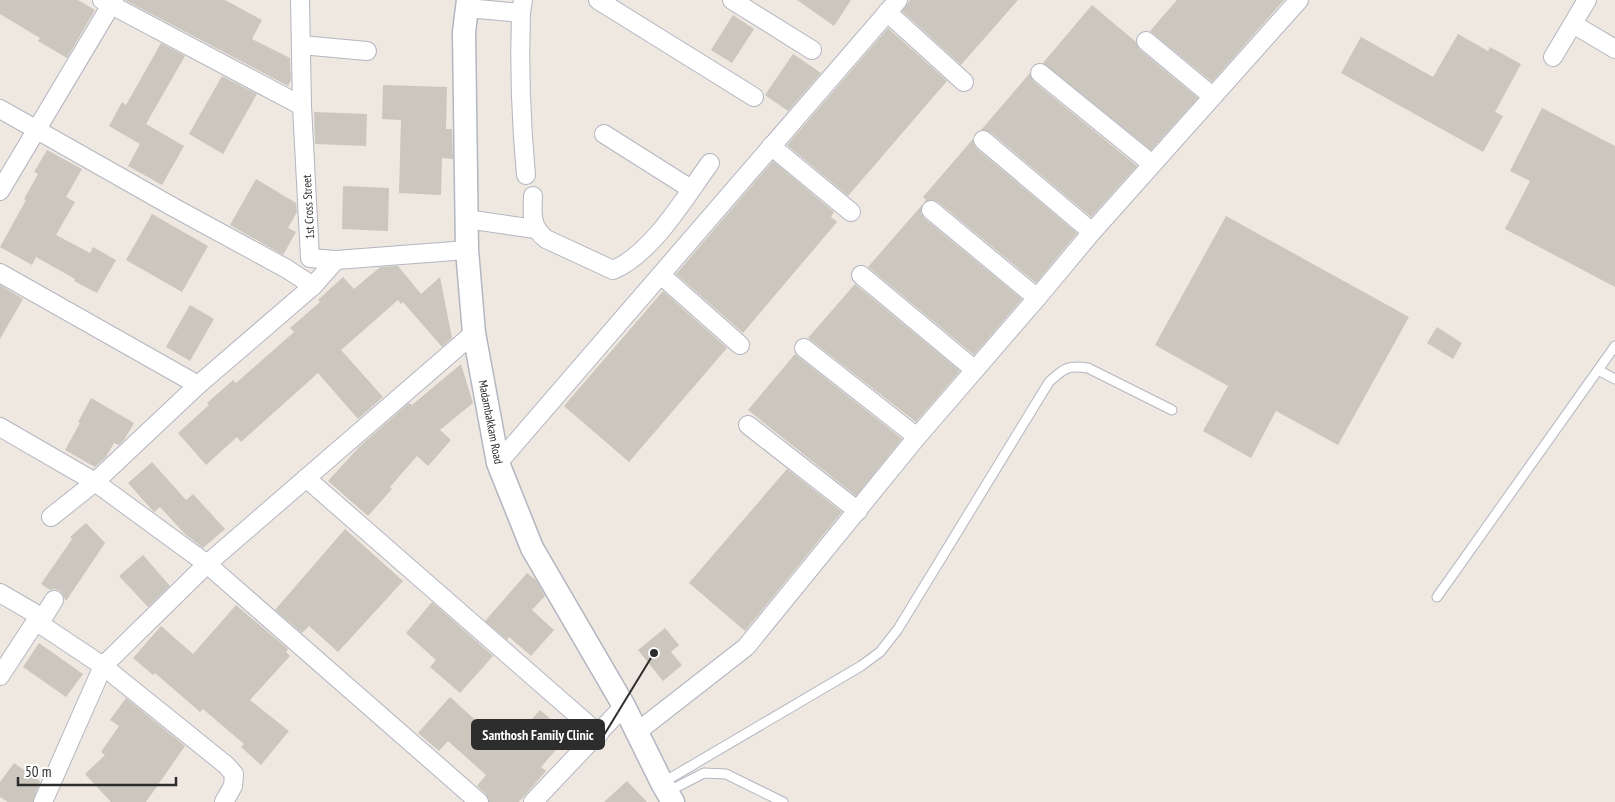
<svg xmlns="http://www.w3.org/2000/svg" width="1615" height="802" font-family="'PT Sans Narrow',sans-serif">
<rect width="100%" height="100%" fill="#efe8e0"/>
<!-- building -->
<g fill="#cbc6be">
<path d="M 0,0 L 78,0 L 95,10 L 67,58 L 38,41 L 40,38 L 0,14 Z"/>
<path d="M 125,0 L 225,0 L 262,20 L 252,39 L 290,58 L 291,80 L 288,86 Z"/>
<path d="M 797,0 L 851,0 L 834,26 Z"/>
<path d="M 910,0 L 1018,0 L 961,65 L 902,11 Z"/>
<path d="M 1177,0 L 1284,0 L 1212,82 L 1150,31 Z"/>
<path d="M 1092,5 L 1136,42 L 1139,49 L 1198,98 L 1151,150 L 1043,63 Z"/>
<path d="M 733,15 L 754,29 L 732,63 L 711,50 Z"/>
<path d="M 888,28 L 947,81 L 848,196 L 787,145 Z"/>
<path d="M 1458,34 L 1488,51 L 1490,47 L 1521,64 L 1495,112 L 1503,116 L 1483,152 L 1341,73 L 1361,37 L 1433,77 Z"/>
<path d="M 161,43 L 185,56 L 146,124 L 184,146 L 162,185 L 128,166 L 140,144 L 109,126 L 122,102 L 126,105 Z"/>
<path d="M 793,54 L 821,73 L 788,111 L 765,95 Z"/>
<path d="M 1030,73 L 1033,81 L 1137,166 L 1091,217 L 990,132 L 981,130 Z"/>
<path d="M 222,76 L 257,94 L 223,154 L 189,134 Z"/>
<path d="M 383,85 L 447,87 L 446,129 L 452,129 L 453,159 L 442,158 L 441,195 L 399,193 L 401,120 L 382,119 Z"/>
<path d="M 1542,108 L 1615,146 L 1615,287 L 1505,229 L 1530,181 L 1510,171 Z"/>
<path d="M 314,112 L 367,114 L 366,146 L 315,144 Z"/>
<path d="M 973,139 L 976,148 L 1077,233 L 1036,283 L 938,202 L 932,200 L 924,202 L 926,200 L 923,197 Z"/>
<path d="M 47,150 L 82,169 L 66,197 L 75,202 L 56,235 L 90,253 L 93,247 L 116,260 L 97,293 L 74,281 L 75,279 L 36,257 L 32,265 L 0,247 L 26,200 L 24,199 L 38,174 L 34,172 Z"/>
<path d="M 773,161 L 834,212 L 831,217 L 837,222 L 743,333 L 676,274 Z"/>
<path d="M 256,179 L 296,203 L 297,212 L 288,228 L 296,232 L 283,255 L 230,225 Z"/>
<path d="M 343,186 L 389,188 L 388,231 L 342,229 Z"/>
<path d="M 922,205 L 921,213 L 924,218 L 1022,299 L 974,355 L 868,267 Z"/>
<path d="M 152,214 L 208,246 L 182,292 L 126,260 Z"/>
<path d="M 1226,216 L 1409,317 L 1338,445 L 1276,411 L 1251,458 L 1203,431 L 1228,386 L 1155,345 Z"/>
<path d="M 398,266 L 421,294 L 440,277 L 452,338 L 442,347 L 403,302 L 401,304 L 398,300 L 341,350 L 383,397 L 358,419 L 318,373 L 241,442 L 237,437 L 206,465 L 178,433 L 209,405 L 207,403 L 233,380 L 236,383 L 294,332 L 290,328 L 320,302 L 318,300 L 343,277 L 354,289 L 380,267 Z"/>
<path d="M 855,284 L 960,371 L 916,422 L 808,338 Z"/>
<path d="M 0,285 L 23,299 L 0,339 Z"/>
<path d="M 663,291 L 727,348 L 629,462 L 564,406 Z"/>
<path d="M 190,305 L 214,319 L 190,361 L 166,347 Z"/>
<path d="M 1437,327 L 1462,343 L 1453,359 L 1427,343 Z"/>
<path d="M 795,354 L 902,439 L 856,496 L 748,410 Z"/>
<path d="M 461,364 L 473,403 L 440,430 L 451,440 L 428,466 L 417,456 L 390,487 L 392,489 L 368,516 L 328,481 L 359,447 L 409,403 L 412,405 Z"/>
<path d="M 91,398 L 134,423 L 124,440 L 119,445 L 114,443 L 106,457 L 95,467 L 65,450 L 80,423 L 78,422 Z"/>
<path d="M 152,462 L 186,500 L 193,494 L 225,529 L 203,548 L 185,534 L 160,507 L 154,512 L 128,483 Z"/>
<path d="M 787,469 L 842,512 L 745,631 L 689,583 Z"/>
<path d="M 86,523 L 105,543 L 66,601 L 60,591 L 55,589 L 50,590 L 41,584 L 72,539 L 70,537 Z"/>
<path d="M 345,529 L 403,581 L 338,652 L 309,626 L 302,633 L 275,610 Z"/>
<path d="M 143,555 L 170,586 L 148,607 L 119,576 Z"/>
<path d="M 527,573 L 536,580 L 545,596 L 532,610 L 554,630 L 531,656 L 509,637 L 507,640 L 485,621 Z"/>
<path d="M 432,602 L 493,656 L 460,693 L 430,667 L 436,660 L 406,633 Z"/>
<path d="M 236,605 L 288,649 L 286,652 L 290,656 L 250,700 L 289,731 L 261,765 L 241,747 L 244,744 L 203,709 L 200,712 L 155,673 L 153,675 L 133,658 L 161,626 L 193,654 Z"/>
<path d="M 665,628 L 679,645 L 671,652 L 682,665 L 663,681 L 638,650 Z"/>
<path d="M 39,643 L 83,674 L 66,697 L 23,667 Z"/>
<path d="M 450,697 L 484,728 L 487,724 L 510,744 L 540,710 L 569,735 L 541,767 L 546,771 L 519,802 L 489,802 L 486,794 L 477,786 L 486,775 L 448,741 L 439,751 L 418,733 Z"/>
<path d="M 126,698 L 185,746 L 146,802 L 111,802 L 85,774 L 105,755 L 101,752 L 119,726 L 110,720 Z"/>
<path d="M 14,763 L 40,781 L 33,802 L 8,802 L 0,797 L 0,782 Z"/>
<path d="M 627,781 L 647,802 L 604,802 Z"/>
</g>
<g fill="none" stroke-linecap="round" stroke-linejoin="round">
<!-- service casing -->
<g stroke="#b3b6c1" stroke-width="11">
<g id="service">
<path d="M 1598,370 L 1615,379"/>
<path d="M 1437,597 L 1615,346"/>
<path d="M 662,783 L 861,666 L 880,652 L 898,629 L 1049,382 C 1064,368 1068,365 1088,368 L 1172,410"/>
<path d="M 667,792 L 704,773 L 726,774 L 783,802"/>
</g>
</g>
<!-- minor casing -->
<g stroke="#b3b6c1" stroke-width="20">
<g id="minor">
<path d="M 102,0 L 302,106"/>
<path d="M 300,0 L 302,106 L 310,258 L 336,260 L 467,250"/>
<path d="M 598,0 L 754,97"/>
<path d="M 732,0 L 812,50"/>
<path d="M 467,8 L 521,13 L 523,0"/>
<path d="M 887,12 L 964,82"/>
<path d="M 521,13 C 519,67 521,121 526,175"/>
<path d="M 1573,24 L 1615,49"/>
<path d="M 1146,41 L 1212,96"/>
<path d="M 301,45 L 367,51"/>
<path d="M 1553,57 L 1587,0"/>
<path d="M 1040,73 L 1152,164"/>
<path d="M 0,109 L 173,207 L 287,269 L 313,286"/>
<path d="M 604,134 L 691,189"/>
<path d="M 983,140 L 1092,232"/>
<path d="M 771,146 L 851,212"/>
<path d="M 0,191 L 114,0"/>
<path d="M 533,196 C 532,215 531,227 546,239 L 613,270 C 652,254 686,196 710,163"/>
<path d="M 931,210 L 1037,298"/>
<path d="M 466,219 L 535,229"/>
<path d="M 0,273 L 198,385"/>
<path d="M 661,275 L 740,345"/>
<path d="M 861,275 L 975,370"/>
<path d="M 804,348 L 917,437"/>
<path d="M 748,425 L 858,511"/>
<path d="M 0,427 L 95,482 L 198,385 L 313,286 L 336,260"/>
<path d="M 498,463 L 898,0"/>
<path d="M 306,478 L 599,734"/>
<path d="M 51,517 L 95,482 L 207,564 L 479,802"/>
<path d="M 0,593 L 43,618"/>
<path d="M 43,626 L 43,618 L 54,600"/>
<path d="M 0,676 L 34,624 L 43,626 L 103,666 L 226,765 L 234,774 L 233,786 L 224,802"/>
<path d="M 637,732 L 746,647 L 917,437 L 1037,298 L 1092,232 L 1299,0"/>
<path d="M 43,802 L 103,666 L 207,564 L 474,333"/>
<path d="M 533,802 L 624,706"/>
</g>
</g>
<!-- tertiary casing -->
<g stroke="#b3b6c1" stroke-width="25">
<path id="tertiary" d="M 468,0 L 464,32 L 467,250 L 474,333 L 498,463 L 532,548 L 624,706 L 662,783 L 673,802"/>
</g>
<!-- service -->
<use href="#service" stroke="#fff" stroke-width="9"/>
<!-- minor -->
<use href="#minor" stroke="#fff" stroke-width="18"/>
<!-- tertiary -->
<use href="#tertiary" stroke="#fff" stroke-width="22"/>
</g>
<g text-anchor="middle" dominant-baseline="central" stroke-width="4.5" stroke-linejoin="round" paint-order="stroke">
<!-- street labels -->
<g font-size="12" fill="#2d2d2d" stroke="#fff">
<text transform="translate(308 207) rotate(-93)">1st Cross Street</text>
<text transform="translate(491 422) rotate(79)">Madambakkam Road</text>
</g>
</g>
<!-- callouts -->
<path fill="none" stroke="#2d2d2d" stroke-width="2" d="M654 653L604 735"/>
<circle fill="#2d2d2d" stroke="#fff" stroke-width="2" cx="654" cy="653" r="5"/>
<rect fill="#2d2d2d" stroke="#2d2d2d" stroke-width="2" x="472" y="720" width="132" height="29" rx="5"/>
<g font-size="14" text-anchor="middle" font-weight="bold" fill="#fff">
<text x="538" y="740">Santhosh Family Clinic</text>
</g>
<!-- scale -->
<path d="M18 777v8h158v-8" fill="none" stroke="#2d2d2d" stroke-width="2.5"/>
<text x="25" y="777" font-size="15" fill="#2d2d2d" stroke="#ffffff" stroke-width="4" paint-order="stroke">50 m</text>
</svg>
